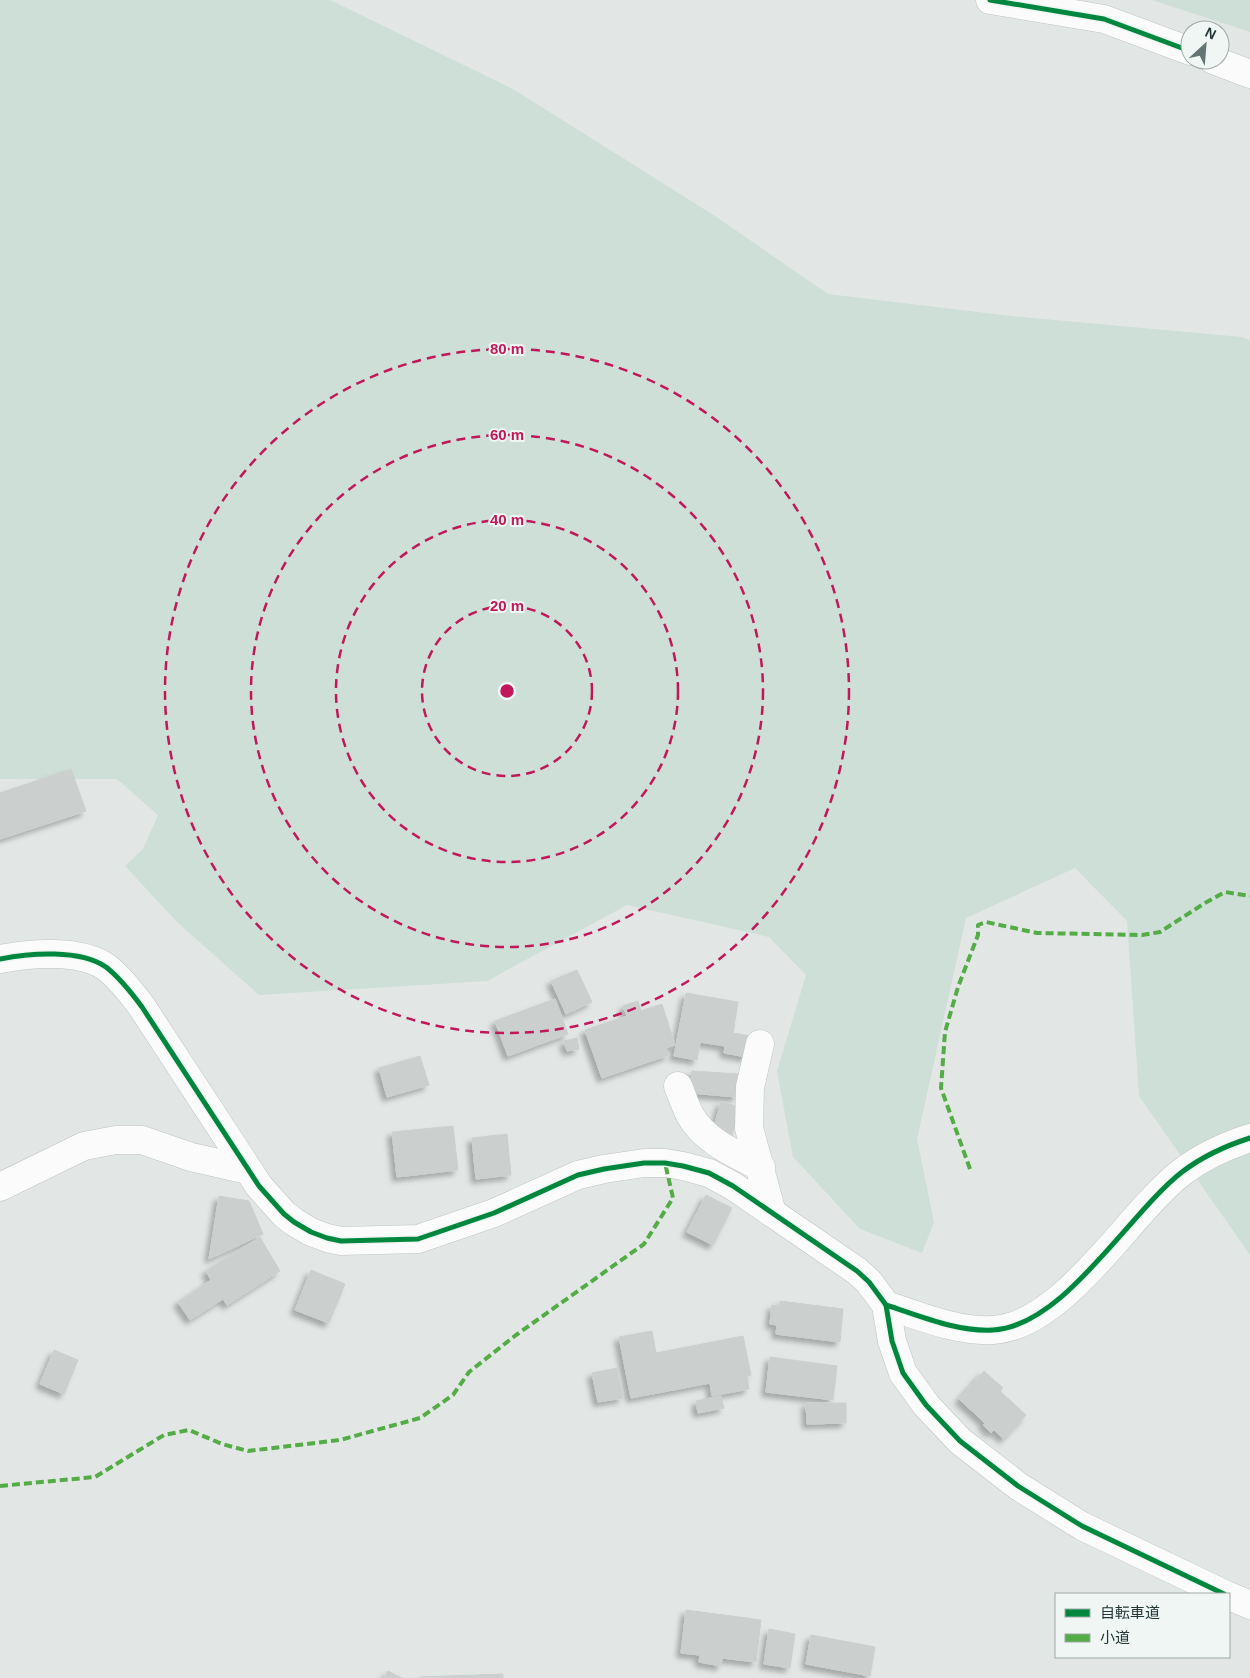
<svg xmlns="http://www.w3.org/2000/svg" width="1250" height="1678" font-family="Arial,'Noto Sans JP',sans-serif">
<defs>
<filter id="shadow"><feDropShadow dx="-4.5" dy="4.5" stdDeviation="2.5" flood-color="#0004"/></filter>
</defs>
<rect width="100%" height="100%" fill="#e2e7e6"/>
<!-- green -->
<g fill="#cddfd6">
<path d="M 0,0 L 330,0 L 513,89 L 715,216 L 828,294 L 1011,316 L 1242,337 L 1250,340 L 1250,1255 L 1139,1096 L 1127,921 L 1075,868 L 966,918 L 917,1139 L 934,1222 L 922,1253 L 860,1229 L 793,1157 L 777,1071 L 806,975 L 769,937 L 627,905 L 487,981 L 259,995 L 177,922 L 125,866 L 143,849 L 158,815 L 117,779 L 0,779 Z"/>
<path d="M 1152,0 L 1250,0 L 1250,32 Z"/>
</g>
<!-- building -->
<g fill="#cbd0cf" stroke="#cbd0cf" filter="url(#shadow)">
<path d="M 71,769 L 86,811 L 0,839 L 0,793 Z"/>
<path d="M 577,970 L 592,1002 L 566,1014 L 551,981 Z"/>
<path d="M 686,993 L 738,1002 L 733,1033 L 751,1036 L 747,1057 L 724,1053 L 725,1046 L 700,1042 L 697,1060 L 674,1056 Z"/>
<path d="M 555,999 L 568,1034 L 508,1056 L 495,1021 Z"/>
<path d="M 638,1001 L 641,1011 L 662,1004 L 675,1045 L 666,1048 L 669,1055 L 602,1078 L 585,1030 L 627,1016 L 623,1006 Z"/>
<path d="M 577,1038 L 579,1049 L 567,1051 L 564,1041 Z"/>
<path d="M 420,1056 L 429,1085 L 387,1097 L 379,1068 Z"/>
<path d="M 692,1071 L 739,1074 L 737,1097 L 690,1093 Z"/>
<path d="M 721,1102 L 740,1107 L 732,1135 L 713,1130 Z"/>
<path d="M 453,1126 L 458,1170 L 397,1177 L 392,1132 Z"/>
<path d="M 507,1134 L 511,1175 L 476,1179 L 472,1138 Z"/>
<path d="M 706,1195 L 732,1208 L 713,1245 L 687,1232 Z"/>
<path d="M 219,1196 L 249,1201 L 263,1234 L 209,1259 Z"/>
<path d="M 260,1237 L 280,1271 L 227,1305 L 223,1299 L 190,1320 L 178,1302 L 211,1280 L 206,1271 Z"/>
<path d="M 311,1270 L 345,1284 L 329,1323 L 295,1310 Z"/>
<path d="M 780,1301 L 843,1309 L 840,1342 L 776,1334 L 777,1325 L 770,1324 L 772,1305 L 780,1306 Z"/>
<path d="M 652,1331 L 656,1353 L 743,1336 L 751,1375 L 747,1376 L 749,1389 L 712,1396 L 710,1383 L 631,1398 L 619,1337 Z"/>
<path d="M 54,1350 L 78,1360 L 64,1394 L 40,1384 Z"/>
<path d="M 770,1357 L 837,1366 L 833,1400 L 766,1392 Z"/>
<path d="M 617,1368 L 623,1398 L 598,1402 L 592,1373 Z"/>
<path d="M 984,1371 L 1003,1388 L 1000,1391 L 1026,1415 L 1004,1439 L 994,1430 L 991,1433 L 983,1425 L 985,1423 L 959,1399 Z"/>
<path d="M 721,1396 L 724,1408 L 698,1413 L 696,1401 Z"/>
<path d="M 806,1403 L 846,1403 L 846,1423 L 807,1424 Z"/>
<path d="M 686,1610 L 761,1620 L 756,1662 L 722,1658 L 721,1666 L 699,1662 L 700,1655 L 681,1653 Z"/>
<path d="M 769,1629 L 795,1634 L 790,1668 L 764,1664 Z"/>
<path d="M 811,1635 L 875,1647 L 870,1676 L 806,1664 Z"/>
<path d="M 388,1671 L 402,1678 L 384,1678 Z"/>
<path d="M 503,1674 L 503,1678 L 420,1677 Z"/>
</g>
<g fill="none" stroke-linecap="round" stroke-linejoin="round">
<!-- minor casing -->
<g stroke="#bfc4c3" stroke-width="29">
<g id="minor">
<path d="M 990,0 L 1104,19 L 1190,51"/>
<path d="M 1213,60 L 1250,74"/>
<path d="M 0,959 C 30,953 80,949 106,967 C 120,978 131,992 142,1007 L 259,1186 L 284,1214 L 294,1222 L 311,1232 L 327,1238 L 341,1241 L 418,1239 L 494,1213 L 578,1175 L 604,1169 L 644,1163 L 665,1163 L 683,1166 L 709,1173 L 733,1186 L 857,1271 L 869,1282 L 886,1305 L 892,1341 L 903,1373 L 926,1405 L 960,1441 L 1018,1486 L 1082,1526 L 1224,1594"/>
<path d="M 760,1044 L 750,1087 L 749,1128 L 772,1213"/>
<path d="M 678,1086 C 682,1095 685,1106 690,1115 C 704,1141 736,1154 761,1167"/>
<path d="M 0,1187 L 84,1146 L 116,1140 L 142,1140 L 191,1157 L 248,1170"/>
<path d="M 886,1305 C 920,1316 957,1332 993,1330 C 1064,1326 1128,1214 1182,1172 C 1203,1156 1225,1146 1250,1138"/>
<path d="M 1229,1596 L 1250,1605"/>
</g>
</g>
<!-- minor -->
<use href="#minor" stroke="#fbfbfb" stroke-width="28"/>
<!-- quiet -->
<g stroke="#53ac45" stroke-width="4" stroke-dasharray="8 4" stroke-linecap="butt">
<path d="M 970,1169 L 941,1088 L 945,1032 L 958,987 L 978,935 L 978,925 L 986,922 L 1037,933 L 1142,935 L 1160,932 L 1205,903 L 1225,892 L 1250,896"/>
<path d="M 0,1486 L 95,1477 L 164,1435 L 189,1430 L 222,1444 L 248,1451 L 340,1440 L 420,1418 L 453,1395 L 469,1372 L 516,1335 L 644,1244 L 673,1198 L 665,1163"/>
</g>
<!-- cycleway casing -->
<g stroke="#f0f6f4" stroke-width="8">
<g id="cycleway">
<path d="M 990,0 L 1104,19 L 1190,51"/>
<path d="M 0,959 C 30,953 80,949 106,967 C 120,978 131,992 142,1007 L 259,1186 L 284,1214 L 294,1222 L 311,1232 L 327,1238 L 341,1241 L 418,1239 L 494,1213 L 578,1175 L 604,1169 L 644,1163 L 665,1163 L 683,1166 L 709,1173 L 733,1186 L 857,1271 L 869,1282 L 886,1305 L 892,1341 L 903,1373 L 926,1405 L 960,1441 L 1018,1486 L 1082,1526 L 1224,1594"/>
<path d="M 886,1305 C 920,1316 957,1332 993,1330 C 1064,1326 1128,1214 1182,1172 C 1203,1156 1225,1146 1250,1138"/>
</g>
</g>
<!-- cycleway -->
<use href="#cycleway" stroke="#00873e" stroke-width="5"/>
</g>
<!-- distance rings -->
<g fill="none" stroke="#c2185b" stroke-width="2.5" stroke-dasharray="9 6">
<circle cx="507" cy="691" r="85"/>
<circle cx="507" cy="691" r="171"/>
<circle cx="507" cy="691" r="256"/>
<circle cx="507" cy="691" r="342"/>
</g>
<circle cx="507" cy="691" r="8" fill="#c2185b" stroke="#f0f6f4" stroke-width="2.5"/>
<g font-size="15" text-anchor="middle" font-weight="bold" fill="#c2185b" stroke="#f0f6f4" stroke-width="4" stroke-linejoin="round" paint-order="stroke">
<text x="507" y="354">80 m</text>
<text x="507" y="440">60 m</text>
<text x="507" y="525">40 m</text>
<text x="507" y="611">20 m</text>
</g>
<!-- legend -->
<rect x="1055" y="1593" width="175" height="65" fill="#f0f6f4" stroke="#9eaaa8"/>
<rect x="1065" y="1609" width="25" height="8" fill="#00873e" stroke="#9eaaa8"/>
<text x="1100" y="1618" font-size="15" fill="#223736">自転車道</text>
<rect x="1065" y="1634" width="25" height="8" fill="#53ac45" stroke="#9eaaa8"/>
<text x="1100" y="1643" font-size="15" fill="#223736">小道</text>
<!-- north arrow -->
<g transform="translate(1205 45) rotate(26)"><circle r="24" fill="#f0f6f4" stroke="#9eaaa8"/>
<path d="M0-4L9 19L0 12L-9 19Z" fill="#657574"/>
<text y="-8" font-size="14" font-weight="bold" text-anchor="middle" fill="#223736">N</text>
</g>
</svg>
